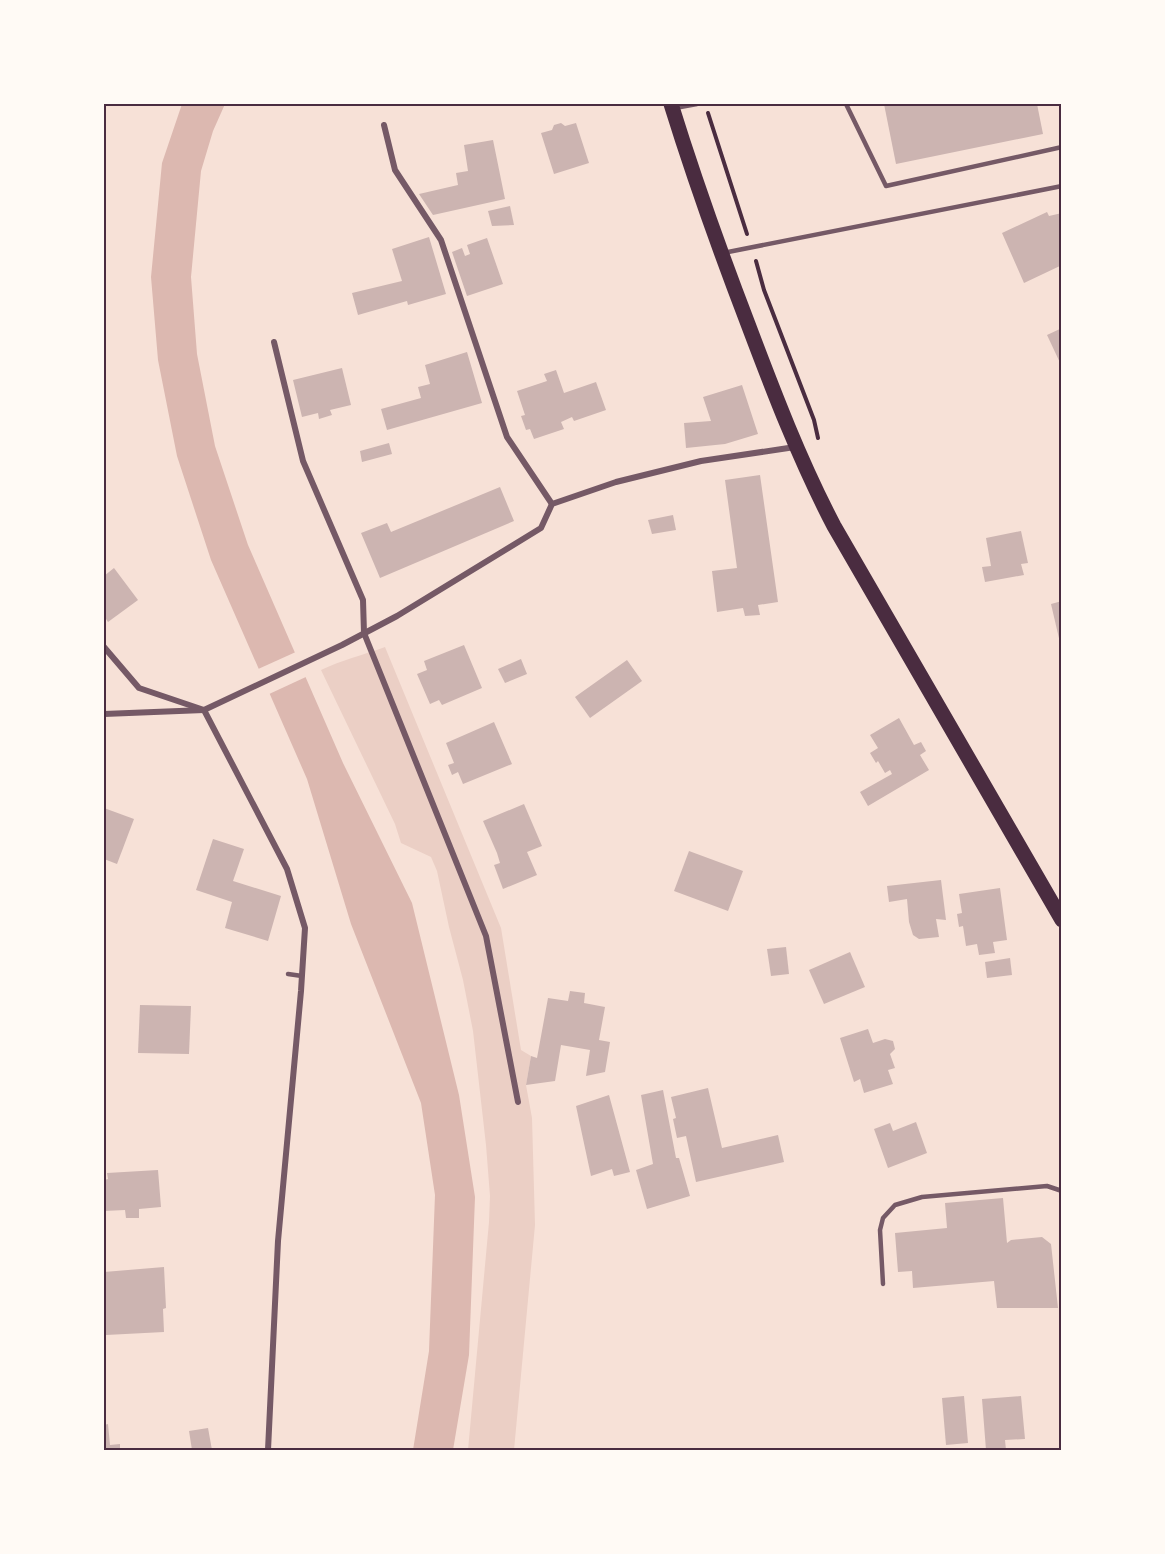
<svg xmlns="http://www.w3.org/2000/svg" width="1165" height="1554" font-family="'Space Grotesk',sans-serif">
<rect width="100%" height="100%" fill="#f7e1d7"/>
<!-- green -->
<path fill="#ebcfc5" d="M 385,647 L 501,928 L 521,1050 L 531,1056 L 526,1085 L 532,1118 L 535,1225 L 514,1450 L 468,1450 L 489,1222 L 490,1196 L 486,1145 L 473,1031 L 463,980 L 449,927 L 437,871 L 431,857 L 401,843 L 395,824 L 321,670 C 342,660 363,655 385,647 Z"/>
<!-- water -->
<path fill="#dcb8b0" d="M 182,104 L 225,104 L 213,131 L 201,171 L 191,277 L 197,354 L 215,446 L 248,545 L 343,763 L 412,903 L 459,1095 L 475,1197 L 469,1355 L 453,1450 L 413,1450 L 429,1351 L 435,1195 L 421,1103 L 351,924 L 307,779 L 211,560 L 177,456 L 158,360 L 151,277 L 162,163 Z"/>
<!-- pier -->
<path fill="#f7e1d7" d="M 298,651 L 308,676 L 267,695 L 256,670 Z"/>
<!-- building -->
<g fill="#ccb4b1">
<path d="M 884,104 L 1037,104 L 1043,134 L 896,164 Z"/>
<path d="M 561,123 L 565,126 L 576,123 L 589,163 L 554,174 L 541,133 L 552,130 L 554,125 Z"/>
<path d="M 493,140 L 505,199 L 433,215 L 419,194 L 458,185 L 456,173 L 468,171 L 464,145 Z"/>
<path d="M 510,206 L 514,225 L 492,226 L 488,211 Z"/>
<path d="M 1047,212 L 1049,216 L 1062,213 L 1062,265 L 1024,283 L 1002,233 Z"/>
<path d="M 429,237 L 446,294 L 408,305 L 407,301 L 358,315 L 352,293 L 402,281 L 392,249 Z"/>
<path d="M 487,238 L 503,284 L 467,296 L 452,252 L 462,248 L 465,256 L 470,254 L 467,245 Z"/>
<path d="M 1062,328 L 1062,367 L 1047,335 Z"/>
<path d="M 467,352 L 482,403 L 387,430 L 381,409 L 421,398 L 418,387 L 430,384 L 425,365 Z"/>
<path d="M 342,368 L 351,405 L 330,410 L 332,415 L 319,419 L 318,413 L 302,417 L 293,380 Z"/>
<path d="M 556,370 L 564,393 L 596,382 L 606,410 L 574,421 L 572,417 L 561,422 L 564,429 L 534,439 L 530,429 L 526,430 L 521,416 L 525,415 L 517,391 L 547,381 L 544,374 Z"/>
<path d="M 742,385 L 758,434 L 725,444 L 686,448 L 684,423 L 711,421 L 703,397 Z"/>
<path d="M 389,443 L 392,454 L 362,462 L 360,451 Z"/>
<path d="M 760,475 L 778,602 L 758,605 L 760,615 L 745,616 L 743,608 L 717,612 L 712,571 L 737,568 L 725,480 Z"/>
<path d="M 500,487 L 514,521 L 380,578 L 361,533 L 387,523 L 391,532 Z"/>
<path d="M 673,515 L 676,530 L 652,534 L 648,520 Z"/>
<path d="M 1021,531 L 1028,563 L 1021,564 L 1024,575 L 985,582 L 982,567 L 991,566 L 986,538 Z"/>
<path d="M 114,568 L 138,600 L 108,622 L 104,616 L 104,576 Z"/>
<path d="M 1062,601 L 1062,646 L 1061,647 L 1051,604 Z"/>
<path d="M 464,645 L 482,688 L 442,705 L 439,700 L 430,704 L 417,674 L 427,670 L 424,661 Z"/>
<path d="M 521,659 L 527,674 L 505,683 L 498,669 Z"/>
<path d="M 627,660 L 642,681 L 590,718 L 575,697 Z"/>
<path d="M 899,718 L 914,745 L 921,742 L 926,751 L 920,755 L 929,770 L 868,806 L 860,792 L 892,774 L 890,770 L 885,773 L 878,761 L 876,763 L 870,753 L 878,748 L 870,735 Z"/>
<path d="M 494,722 L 512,764 L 463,784 L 458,772 L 452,775 L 448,765 L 454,763 L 446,743 Z"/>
<path d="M 524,804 L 542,846 L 527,852 L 537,875 L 503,889 L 494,865 L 500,863 L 497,853 L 483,821 Z"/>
<path d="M 104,808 L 134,819 L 117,864 L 104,859 Z"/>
<path d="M 213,839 L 244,849 L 233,881 L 281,896 L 268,941 L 225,928 L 232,902 L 196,890 Z"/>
<path d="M 689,851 L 743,871 L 728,911 L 674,891 Z"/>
<path d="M 941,880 L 946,920 L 936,919 L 939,937 L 919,939 L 913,935 L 909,922 L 907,899 L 889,902 L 887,886 Z"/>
<path d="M 1000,888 L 1007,940 L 993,942 L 995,953 L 979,955 L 977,944 L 966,946 L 963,926 L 959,927 L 957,914 L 962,913 L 959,894 Z"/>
<path d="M 786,947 L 789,974 L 771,976 L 767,949 Z"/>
<path d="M 850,952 L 865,987 L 824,1004 L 809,970 Z"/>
<path d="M 1010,958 L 1012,975 L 987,978 L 985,962 Z"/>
<path d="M 570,991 L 585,993 L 584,1003 L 605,1007 L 599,1040 L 610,1042 L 605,1072 L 586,1076 L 590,1050 L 561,1045 L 555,1081 L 526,1085 L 531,1056 L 537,1058 L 548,998 L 568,1001 Z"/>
<path d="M 140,1005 L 191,1006 L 189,1054 L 138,1053 Z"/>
<path d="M 868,1029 L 873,1043 L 885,1039 L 893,1041 L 895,1049 L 890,1054 L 895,1068 L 888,1070 L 893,1084 L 864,1093 L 860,1079 L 854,1082 L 840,1038 Z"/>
<path d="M 708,1088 L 722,1148 L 778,1135 L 784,1162 L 696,1182 L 686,1136 L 677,1138 L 673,1119 L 676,1118 L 671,1097 Z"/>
<path d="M 663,1090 L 676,1158 L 679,1158 L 690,1196 L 647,1209 L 636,1170 L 653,1164 L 641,1095 Z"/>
<path d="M 609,1095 L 630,1172 L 614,1176 L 612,1169 L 591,1176 L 576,1106 Z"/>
<path d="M 916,1122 L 927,1153 L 888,1168 L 874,1129 L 890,1123 L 893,1131 Z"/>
<path d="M 158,1170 L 161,1207 L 139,1209 L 139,1218 L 126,1218 L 125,1210 L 104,1211 L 104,1180 L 108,1179 L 107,1173 Z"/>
<path d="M 1003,1198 L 1007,1243 L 1011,1240 L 1042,1237 L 1051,1244 L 1058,1308 L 997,1308 L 994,1281 L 913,1288 L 912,1271 L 898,1272 L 895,1233 L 947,1228 L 945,1203 Z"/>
<path d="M 164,1267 L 166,1308 L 163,1309 L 164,1332 L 106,1335 L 104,1272 Z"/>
<path d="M 964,1396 L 968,1443 L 946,1445 L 942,1398 Z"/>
<path d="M 1021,1396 L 1025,1439 L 1005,1440 L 1006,1450 L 986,1450 L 982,1399 Z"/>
<path d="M 108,1424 L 110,1445 L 120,1444 L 120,1450 L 104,1450 L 104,1425 Z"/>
<path d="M 208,1428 L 212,1450 L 192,1450 L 189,1431 Z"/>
</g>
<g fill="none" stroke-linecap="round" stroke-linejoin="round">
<!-- path -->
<g stroke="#4a2c40" stroke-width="4">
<path d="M 708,113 L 747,234"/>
<path d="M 756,261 L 764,290 L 814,420 L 818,438"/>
</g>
<!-- service -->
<g stroke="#755966" stroke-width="4.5">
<path d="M 846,104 L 886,186 L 1062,147"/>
<path d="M 675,108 L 697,104"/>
<path d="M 723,253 L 1062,186"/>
<path d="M 288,974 L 302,976"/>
<path d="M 883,1284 L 880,1230 L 883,1218 L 895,1205 L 922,1197 L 1047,1186 L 1062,1191"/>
</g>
<!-- minor -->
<g stroke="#755966" stroke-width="6">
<path d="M 384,125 L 395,170 L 441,240 L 507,437 L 552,504"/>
<path d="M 274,342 L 303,461 L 363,600 L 364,633 L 486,936 L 518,1102"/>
<path d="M 104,647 L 139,688 L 204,710 L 287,869 L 305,928 L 301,991 L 278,1241 L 268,1450"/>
<path d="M 104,714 L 204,710 L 342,645 L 397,616 L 541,528 L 552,504 L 616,482 L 701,461 L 795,447"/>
</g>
<!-- primary -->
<path stroke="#4a2c40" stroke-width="15" d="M 671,104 C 694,178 720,251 748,324 C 774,393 800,461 834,526 L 1062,920"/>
</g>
<!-- border -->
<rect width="1165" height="1554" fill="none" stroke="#fffaf5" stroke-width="210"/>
<rect x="105" y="105" width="955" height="1344" fill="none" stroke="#4a2c40" stroke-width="2"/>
</svg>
